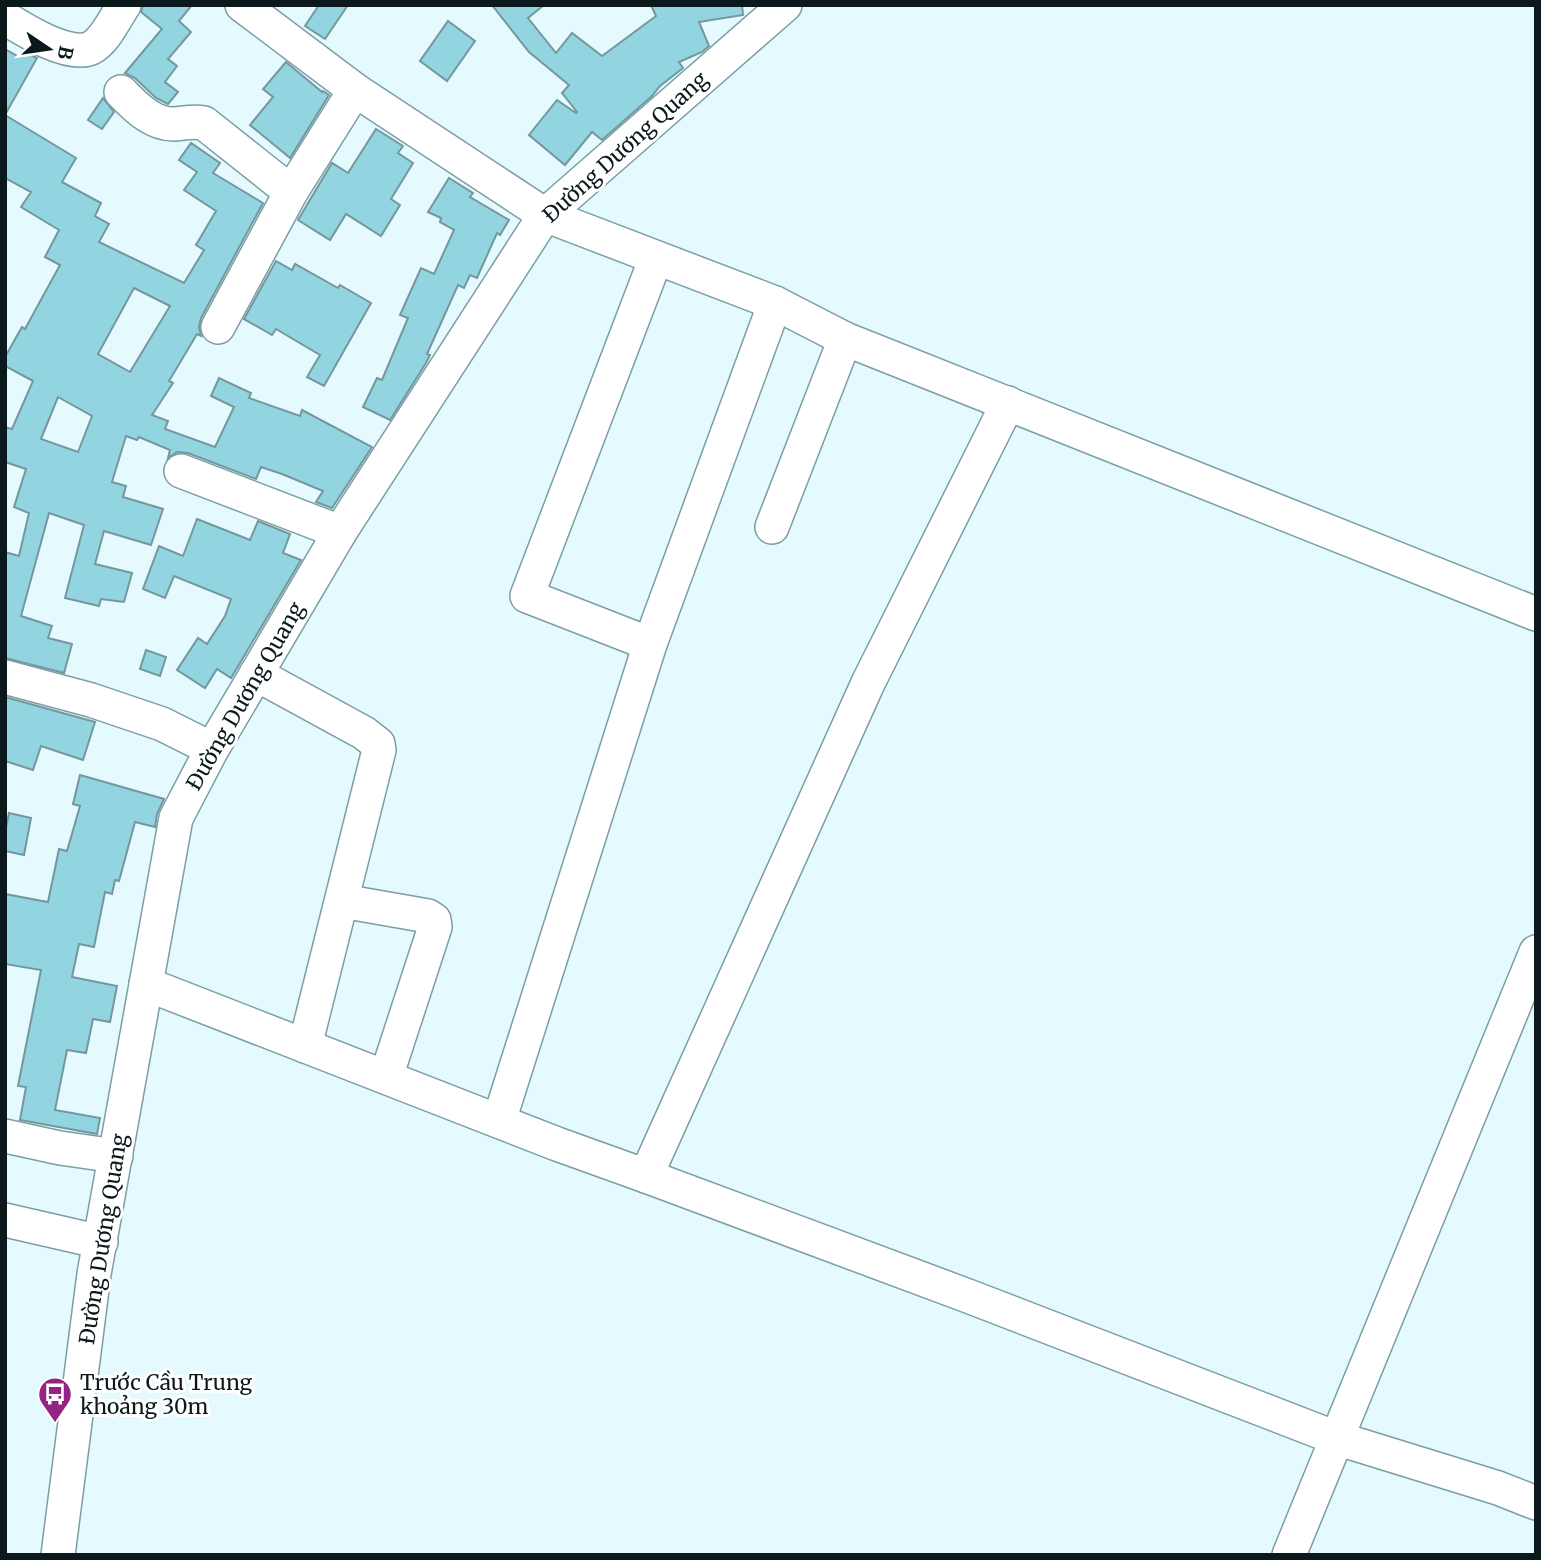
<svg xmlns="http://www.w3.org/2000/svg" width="1541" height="1560" font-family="Merriweather,serif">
<rect width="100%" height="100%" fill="#e4fafe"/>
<!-- building -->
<g fill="#92d5e1" stroke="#74979d" stroke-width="2" fill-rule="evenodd">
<path d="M 143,5 L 192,5 L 179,21 L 191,32 L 168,59 L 177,66 L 165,82 L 178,92 L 168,104 L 156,98 L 135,78 L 125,73 L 162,29 L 141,12 Z"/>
<path d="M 319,5 L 348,5 L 325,39 L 305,26 Z"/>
<path d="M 492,5 L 544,5 L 528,18 L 556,53 L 572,33 L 602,56 L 656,16 L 651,5 L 742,5 L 743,15 L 699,22 L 709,46 L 702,52 L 679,62 L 683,68 L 660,86 L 652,96 L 602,140 L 592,132 L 565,165 L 529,135 L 557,100 L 576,113 L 577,112 L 562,93 L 569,85 L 529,52 Z"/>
<path d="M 448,21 L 475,41 L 447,81 L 420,61 Z"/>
<path d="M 5,49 L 19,57 L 23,51 L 37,58 L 5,115 Z"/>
<path d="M 286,62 L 322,92 L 323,91 L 329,95 L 290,158 L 250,125 L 273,97 L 263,89 Z"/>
<path d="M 103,98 L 114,112 L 102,129 L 88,120 Z"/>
<path d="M 5,115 L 76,158 L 62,182 L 101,203 L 95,216 L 109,224 L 99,242 L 184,283 L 204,250 L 196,245 L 216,211 L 184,190 L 197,172 L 179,160 L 191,143 L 220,163 L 213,173 L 263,203 L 201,318 L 199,327 L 201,336 L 197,334 L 169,381 L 173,383 L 152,415 L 168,421 L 165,429 L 215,447 L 234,407 L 211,396 L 219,378 L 251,393 L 249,398 L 300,416 L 302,410 L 372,447 L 332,508 L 316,502 L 323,491 L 282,474 L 261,467 L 256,479 L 188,453 L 177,452 L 168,458 L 170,450 L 139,437 L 137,440 L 126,436 L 112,482 L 126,486 L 123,497 L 163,509 L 151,545 L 104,531 L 95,564 L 132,573 L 124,602 L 101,599 L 99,606 L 65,598 L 84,525 L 49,513 L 21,616 L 52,626 L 48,638 L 72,644 L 64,673 L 5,658 L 5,552 L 19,556 L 29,513 L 14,507 L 26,469 L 5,462 L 5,427 L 12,429 L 33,381 L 5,366 L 5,357 L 22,327 L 25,329 L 60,265 L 45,257 L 59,230 L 21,207 L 31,192 L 5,178 ZM 134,288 L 170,306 L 130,372 L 98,354 ZM 58,397 L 92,416 L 78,452 L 41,439 Z"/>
<path d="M 376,129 L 403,146 L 398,153 L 413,163 L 391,199 L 400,205 L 381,236 L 346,214 L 330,240 L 298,220 L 332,163 L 348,173 Z"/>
<path d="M 449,178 L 473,193 L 470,197 L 509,220 L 500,235 L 497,233 L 477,278 L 470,275 L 464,288 L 458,285 L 427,354 L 430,355 L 426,363 L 390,420 L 363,407 L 377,378 L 382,380 L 408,318 L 400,315 L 421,268 L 434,274 L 454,230 L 440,222 L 441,218 L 428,212 Z"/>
<path d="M 276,261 L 292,270 L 295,264 L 338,288 L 340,285 L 371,303 L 324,386 L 307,377 L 320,355 L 276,329 L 272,335 L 244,319 Z"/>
<path d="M 197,519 L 250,540 L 258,521 L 290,534 L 283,553 L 301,560 L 231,678 L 217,669 L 205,688 L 177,670 L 198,638 L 207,644 L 225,616 L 231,599 L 174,576 L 165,598 L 143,589 L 159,546 L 183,556 Z"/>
<path d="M 146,650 L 166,657 L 160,676 L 140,669 Z"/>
<path d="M 5,697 L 95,722 L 83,760 L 41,746 L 33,770 L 5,761 Z"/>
<path d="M 80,775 L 164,799 L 157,814 L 155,827 L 135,822 L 119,881 L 115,880 L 112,894 L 105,892 L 94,947 L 79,944 L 72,977 L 117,986 L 110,1022 L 93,1019 L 86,1053 L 67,1050 L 55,1110 L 100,1118 L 97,1134 L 20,1120 L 26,1087 L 18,1086 L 41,970 L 5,964 L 5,894 L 48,902 L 59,849 L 67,851 L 80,806 L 73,804 Z"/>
<path d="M 9,813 L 31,818 L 24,855 L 5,851 L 5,833 Z"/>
</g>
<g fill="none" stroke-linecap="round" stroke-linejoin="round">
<!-- minor casing -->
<g stroke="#7b9ea5" stroke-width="36">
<g id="minor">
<path d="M 242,5 L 355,90 L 545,215 L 775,303 L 845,339 L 1536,614"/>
<path d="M 5,18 C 24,30 69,58 91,48 C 105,41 115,18 124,5"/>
<path d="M 121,92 C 135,106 152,125 175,124 C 186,123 193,121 204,123 L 291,192"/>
<path d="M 218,327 L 291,192 L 355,90"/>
<path d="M 181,471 L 340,532"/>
<path d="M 772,527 L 845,339"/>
<path d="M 650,644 L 527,596 L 656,258"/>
<path d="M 256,674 L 364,733 L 378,744 L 379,750 L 305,1046"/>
<path d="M 5,677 L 91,700 L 162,724 L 212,749"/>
<path d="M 342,901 L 428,916 L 434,920 L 435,927 L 386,1077"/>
<path d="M 146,984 L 557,1144 L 646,1176 L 968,1296 L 1336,1438 L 1498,1488 L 1536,1503"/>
<path d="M 499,1121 L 650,644 L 775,303"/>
<path d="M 5,1136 L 60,1148 L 116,1156"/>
<path d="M 646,1176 L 868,683 L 1008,403"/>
<path d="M 5,1220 L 101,1242"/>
<path d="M 58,1555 L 94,1274 L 176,818 L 212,749 L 340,532 L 545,215 L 785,5"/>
<path d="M 1289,1555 L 1536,952"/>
</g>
</g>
<!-- minor -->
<use href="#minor" stroke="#fff" stroke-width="33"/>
</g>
<!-- icons -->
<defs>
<g id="bus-pin" transform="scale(1.75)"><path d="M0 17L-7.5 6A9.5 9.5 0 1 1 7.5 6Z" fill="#942484" stroke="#fff"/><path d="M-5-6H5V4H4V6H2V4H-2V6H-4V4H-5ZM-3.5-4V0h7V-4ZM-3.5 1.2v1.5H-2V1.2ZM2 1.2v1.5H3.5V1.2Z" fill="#fff"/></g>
</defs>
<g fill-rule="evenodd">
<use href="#bus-pin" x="55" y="1394"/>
</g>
<g text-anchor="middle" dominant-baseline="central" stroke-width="6" stroke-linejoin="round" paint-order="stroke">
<!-- street labels -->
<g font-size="21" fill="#0b191c" stroke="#fff">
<text transform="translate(625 147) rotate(-42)">Đường Dương Quang</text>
<text transform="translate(245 696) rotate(-60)">Đường Dương Quang</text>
<text transform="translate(103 1239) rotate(-81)">Đường Dương Quang</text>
</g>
<!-- poi labels -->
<g font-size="21" fill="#0b191c" stroke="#fff" text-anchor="start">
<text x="80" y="1382">Trước Cầu Trung<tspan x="80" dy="24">khoảng 30m</tspan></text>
</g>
</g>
<!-- border -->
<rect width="1541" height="1560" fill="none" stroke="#0b191c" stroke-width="14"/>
<!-- north arrow -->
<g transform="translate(49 49) rotate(103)" stroke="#ffffff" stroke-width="5" paint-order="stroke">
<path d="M0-5L12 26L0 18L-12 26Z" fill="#0b191c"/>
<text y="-10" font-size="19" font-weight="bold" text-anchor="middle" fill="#0b191c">B</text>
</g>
</svg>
